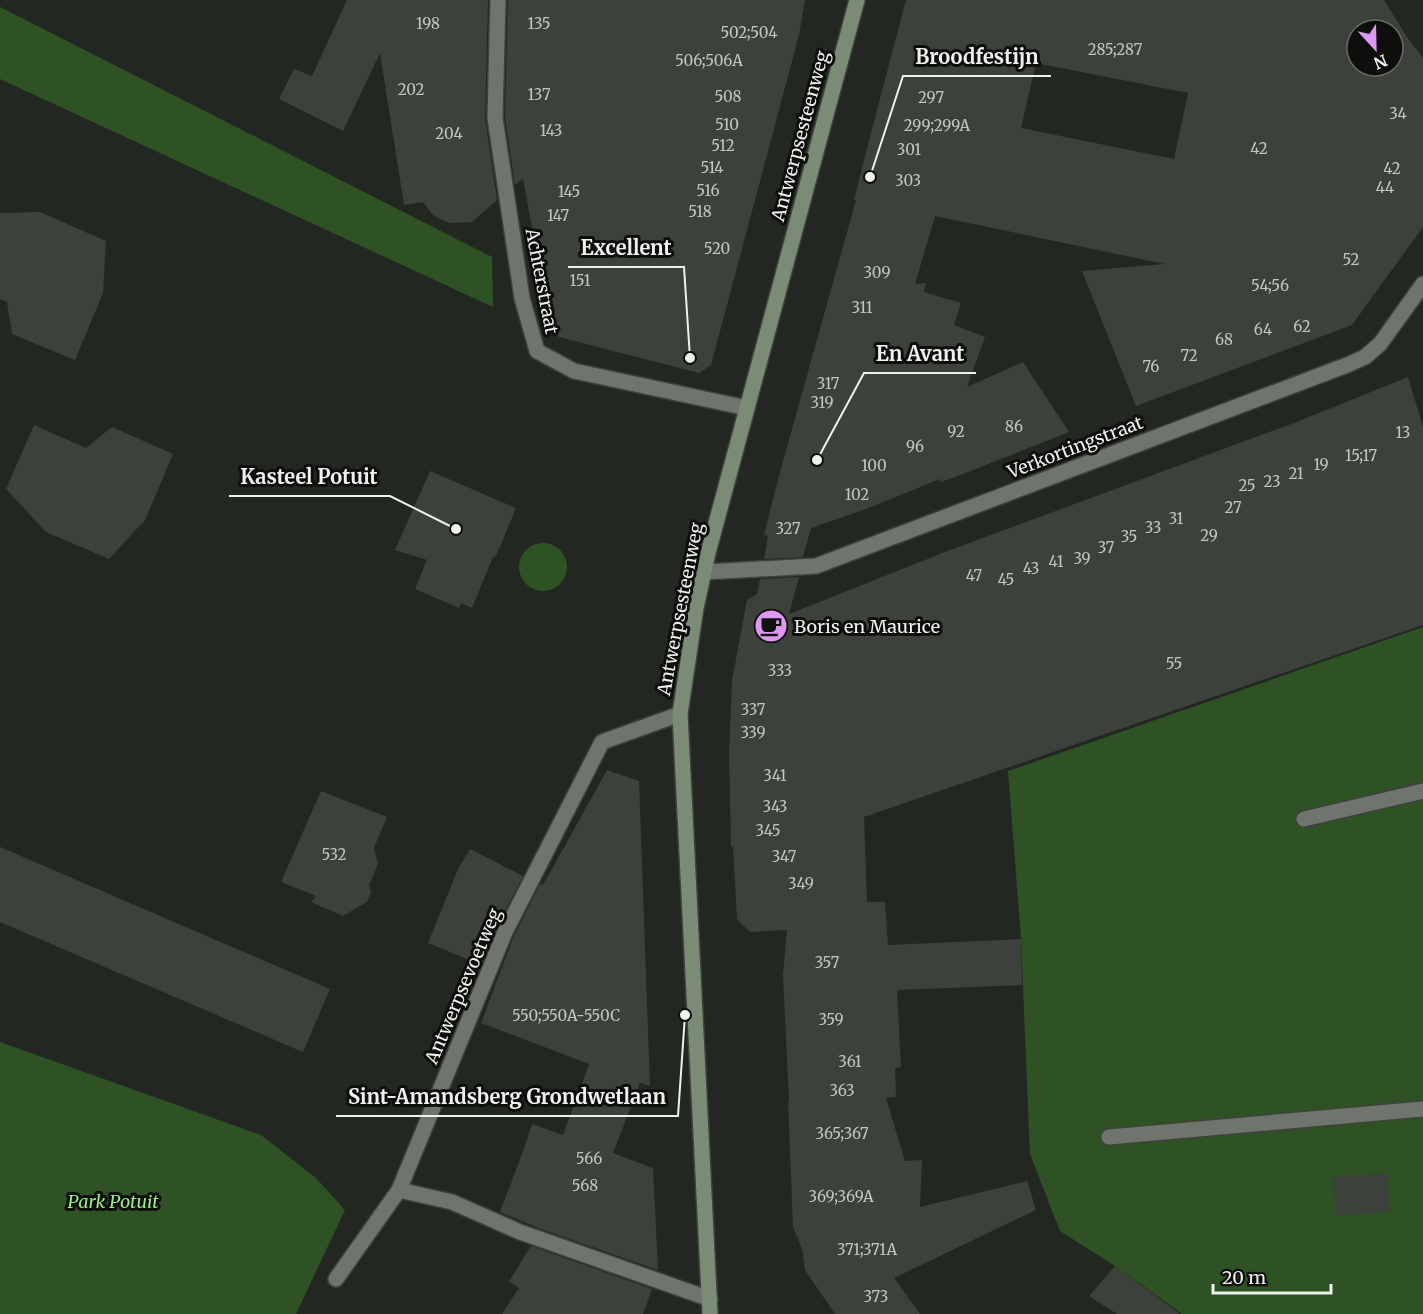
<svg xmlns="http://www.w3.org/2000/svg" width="1423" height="1314" font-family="Merriweather,serif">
<rect width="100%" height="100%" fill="#232722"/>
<!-- green -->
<g fill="#2e5223">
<path d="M 0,7 L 492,257 L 493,307 L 0,79 Z"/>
<circle cx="543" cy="567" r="24"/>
<path d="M 1423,627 L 1423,1314 L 1182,1314 L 1115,1266 L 1060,1231 L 1030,1154 L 1021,939 L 1008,771 Z"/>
<path d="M 0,1042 L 261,1135 L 316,1178 L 345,1210 L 296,1314 L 0,1314 Z"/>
</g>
<!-- building -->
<g fill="#3c413b" fill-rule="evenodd">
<path d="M 347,0 L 488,0 L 485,118 L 497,200 L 472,222 L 451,223 L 442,220 L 433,215 L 423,202 L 404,205 L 380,53 L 343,131 L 279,99 L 294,69 L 312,76 Z"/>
<path d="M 508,0 L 805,0 L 799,35 L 711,365 L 699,373 L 559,337 L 550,327 L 523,178 L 515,185 L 505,117 Z"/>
<path d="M 906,0 L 1384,0 L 1407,37 L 1423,58 L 1423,227 L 1352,325 L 1136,406 L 1082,271 L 1165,264 L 935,216 L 915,284 L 926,283 L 924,292 L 961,303 L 954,325 L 985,337 L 967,387 L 1023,362 L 1069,432 L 963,474 L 941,482 L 940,479 L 866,509 L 811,528 L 803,557 L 764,559 L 768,536 L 764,535 L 780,472 L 856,200 L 854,200 L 867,148 ZM 1357,30 L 1393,30 L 1393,66 L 1357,66 ZM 1036,63 L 1188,93 L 1174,159 L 1021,128 Z"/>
<path d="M 40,212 L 106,241 L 103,293 L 75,360 L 12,334 L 7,302 L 0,299 L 0,213 Z"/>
<path d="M 1408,377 L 1423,427 L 1423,625 L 864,817 L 867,902 L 885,902 L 888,945 L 1021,939 L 1022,985 L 897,990 L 901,1067 L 895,1068 L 896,1097 L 886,1098 L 905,1161 L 922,1160 L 920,1207 L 1027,1181 L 1036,1210 L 894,1278 L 920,1314 L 835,1314 L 805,1270 L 802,1249 L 793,1227 L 788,1102 L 789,1101 L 783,975 L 787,930 L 750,932 L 737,919 L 733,846 L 731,847 L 729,753 L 732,681 L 747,600 L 757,594 L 760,579 L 799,577 L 789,614 L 950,550 L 1294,423 Z"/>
<path d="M 34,425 L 86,448 L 112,427 L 173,454 L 145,520 L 109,559 L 46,532 L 6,489 Z"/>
<path d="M 430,471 L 516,508 L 496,556 L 493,557 L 472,608 L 461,603 L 459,608 L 415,589 L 427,560 L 395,550 Z"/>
<path d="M 607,770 L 639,781 L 650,1086 L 640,1083 L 613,1153 L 653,1168 L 658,1270 L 541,1229 L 500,1212 L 524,1149 L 532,1124 L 563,1135 L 589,1064 L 481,1023 L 514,936 L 540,884 L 543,885 Z"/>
<path d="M 321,791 L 387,817 L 374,848 L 378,864 L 369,885 L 371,892 L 367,902 L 343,916 L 311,902 L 316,896 L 281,882 Z"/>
<path d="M 0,847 L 330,989 L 303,1052 L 0,922 Z"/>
<path d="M 470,849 L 523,876 L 496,928 L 481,965 L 428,943 L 458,869 Z"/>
<path d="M 1387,1173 L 1390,1211 L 1336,1216 L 1333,1177 Z"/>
<path d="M 531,1246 L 652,1289 L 643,1314 L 502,1314 L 519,1288 L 509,1281 Z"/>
<path d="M 1115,1266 L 1180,1314 L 1117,1314 L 1089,1296 Z"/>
</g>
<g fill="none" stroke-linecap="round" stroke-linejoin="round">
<!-- street casing -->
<g stroke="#3e423d" stroke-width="18">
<g id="street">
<path d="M 498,0 L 495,118 L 522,298 L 537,351 L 574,371 L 747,408"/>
<path d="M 704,572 L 816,566 L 1347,365 L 1365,357 L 1380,344 L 1423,284"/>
<path d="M 1304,819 L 1423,791"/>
<path d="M 1109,1137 L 1423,1109"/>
<path d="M 399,1190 L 452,1202 L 520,1232 L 710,1299"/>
<path d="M 336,1279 L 399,1190 L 505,932 L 602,742 L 680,714"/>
</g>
</g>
<!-- secondary casing -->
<g stroke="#3e423d" stroke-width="18">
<path id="secondary" d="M 710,1314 L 680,714 L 696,608 L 708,553 L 857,0"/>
</g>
<!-- street -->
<use href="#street" stroke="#6f746d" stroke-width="15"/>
<!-- secondary -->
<use href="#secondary" stroke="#7b8c76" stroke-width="15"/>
</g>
<!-- icons -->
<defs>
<g id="cafe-disc" transform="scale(1.725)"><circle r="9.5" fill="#df98f1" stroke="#0e0f0d"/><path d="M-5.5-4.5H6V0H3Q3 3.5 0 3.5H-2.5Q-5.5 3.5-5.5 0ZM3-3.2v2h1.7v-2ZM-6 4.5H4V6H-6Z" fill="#111"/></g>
</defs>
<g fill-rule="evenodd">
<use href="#cafe-disc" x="771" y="626"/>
</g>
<g text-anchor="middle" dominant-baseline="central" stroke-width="6" stroke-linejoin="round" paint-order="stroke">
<!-- number labels -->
<g font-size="15" fill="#c2c5c0">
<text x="428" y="23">198</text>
<text x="539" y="23">135</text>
<text x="749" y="32">502;504</text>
<text x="1115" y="49">285;287</text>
<text x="709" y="60">506;506A</text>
<text x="411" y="89">202</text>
<text x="539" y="94">137</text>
<text x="728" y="96">508</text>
<text x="931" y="97">297</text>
<text x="1398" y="113">34</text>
<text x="727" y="124">510</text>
<text x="937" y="125">299;299A</text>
<text x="551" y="130">143</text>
<text x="449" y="133">204</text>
<text x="723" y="145">512</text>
<text x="1259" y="148">42</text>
<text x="909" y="149">301</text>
<text x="712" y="167">514</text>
<text x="1392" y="168">42</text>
<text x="908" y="180">303</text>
<text x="1385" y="187">44</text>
<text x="708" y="190">516</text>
<text x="569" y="191">145</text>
<text x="700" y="211">518</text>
<text x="558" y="215">147</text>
<text x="717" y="248">520</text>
<text x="1351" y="259">52</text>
<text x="877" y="272">309</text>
<text x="580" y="280">151</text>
<text x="1270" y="285">54;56</text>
<text x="862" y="307">311</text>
<text x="1302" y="326">62</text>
<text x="1263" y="329">64</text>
<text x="1224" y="339">68</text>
<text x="1189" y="355">72</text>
<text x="1151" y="366">76</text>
<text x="828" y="383">317</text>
<text x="822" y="402">319</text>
<text x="1014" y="426">86</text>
<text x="956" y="431">92</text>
<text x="1403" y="432">13</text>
<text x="915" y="446">96</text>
<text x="1361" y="455">15;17</text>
<text x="1321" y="464">19</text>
<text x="874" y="465">100</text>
<text x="1296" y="473">21</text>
<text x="1272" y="481">23</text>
<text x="1247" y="485">25</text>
<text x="857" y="494">102</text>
<text x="1233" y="507">27</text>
<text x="1176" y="518">31</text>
<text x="1153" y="527">33</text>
<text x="788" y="528">327</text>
<text x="1209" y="535">29</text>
<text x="1129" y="536">35</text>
<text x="1106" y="547">37</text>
<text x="1082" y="558">39</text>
<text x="1056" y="561">41</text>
<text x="1031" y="568">43</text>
<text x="974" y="575">47</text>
<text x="1006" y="579">45</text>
<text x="1174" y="663">55</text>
<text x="780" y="670">333</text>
<text x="753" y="709">337</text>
<text x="753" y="732">339</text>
<text x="775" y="775">341</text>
<text x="775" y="806">343</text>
<text x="768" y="830">345</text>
<text x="334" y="854">532</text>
<text x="784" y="856">347</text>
<text x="801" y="883">349</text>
<text x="827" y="962">357</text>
<text x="566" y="1015">550;550A-550C</text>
<text x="831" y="1019">359</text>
<text x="850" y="1061">361</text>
<text x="842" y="1090">363</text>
<text x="842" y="1133">365;367</text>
<text x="589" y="1158">566</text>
<text x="585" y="1185">568</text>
<text x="841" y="1196">369;369A</text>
<text x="867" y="1249">371;371A</text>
<text x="876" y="1296">373</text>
</g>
<!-- street labels -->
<g font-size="18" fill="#eef1ed" stroke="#0e0f0d">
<text transform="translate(800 136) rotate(-75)">Antwerpsesteenweg</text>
<text transform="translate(542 281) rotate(79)">Achterstraat</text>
<text transform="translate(1075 447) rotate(-21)">Verkortingstraat</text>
<text transform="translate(680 609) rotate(-79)">Antwerpsesteenweg</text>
<text transform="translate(463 986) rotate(-67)">Antwerpsevoetweg</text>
</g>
<!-- poi labels -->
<g font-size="18" fill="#eef1ed" stroke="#0e0f0d" text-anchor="start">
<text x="794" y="626">Boris en Maurice</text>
</g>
<!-- park labels -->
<g font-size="18" font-style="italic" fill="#9dec88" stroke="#0e0f0d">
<text x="113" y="1201">Park Potuit</text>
</g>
</g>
<!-- callouts -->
<path fill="none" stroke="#eef1ed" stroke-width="2" d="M870 177L903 76H1051M690 358L684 267H568M817 460L864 373H976M456 529L390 496H229M685 1015L678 1116H336"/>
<g fill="#eef1ed" stroke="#0e0f0d" stroke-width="2">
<circle cx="870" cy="177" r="6"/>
<circle cx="690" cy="358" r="6"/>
<circle cx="817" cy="460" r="6"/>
<circle cx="456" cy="529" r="6"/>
<circle cx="685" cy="1015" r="6"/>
</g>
<g font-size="20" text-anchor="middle" font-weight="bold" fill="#eef1ed" stroke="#0e0f0d" stroke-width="6" stroke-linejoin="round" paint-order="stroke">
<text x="977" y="64">Broodfestijn</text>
<text x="626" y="255">Excellent</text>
<text x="920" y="361">En Avant</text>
<text x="309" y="484">Kasteel Potuit</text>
<text x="507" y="1104">Sint-Amandsberg Grondwetlaan</text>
</g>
<!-- north arrow -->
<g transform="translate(1375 48) rotate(158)"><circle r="28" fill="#0e0f0d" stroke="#686967" stroke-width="1.5"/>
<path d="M0-4.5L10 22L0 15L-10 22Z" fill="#df98f1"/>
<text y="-9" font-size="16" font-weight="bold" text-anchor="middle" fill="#eef1ed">N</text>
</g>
<!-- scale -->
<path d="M1213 1284v9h118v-9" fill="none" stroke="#eef1ed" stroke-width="3"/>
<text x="1222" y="1284" font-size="18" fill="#eef1ed" stroke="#0e0f0d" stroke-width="4.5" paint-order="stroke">20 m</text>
</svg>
